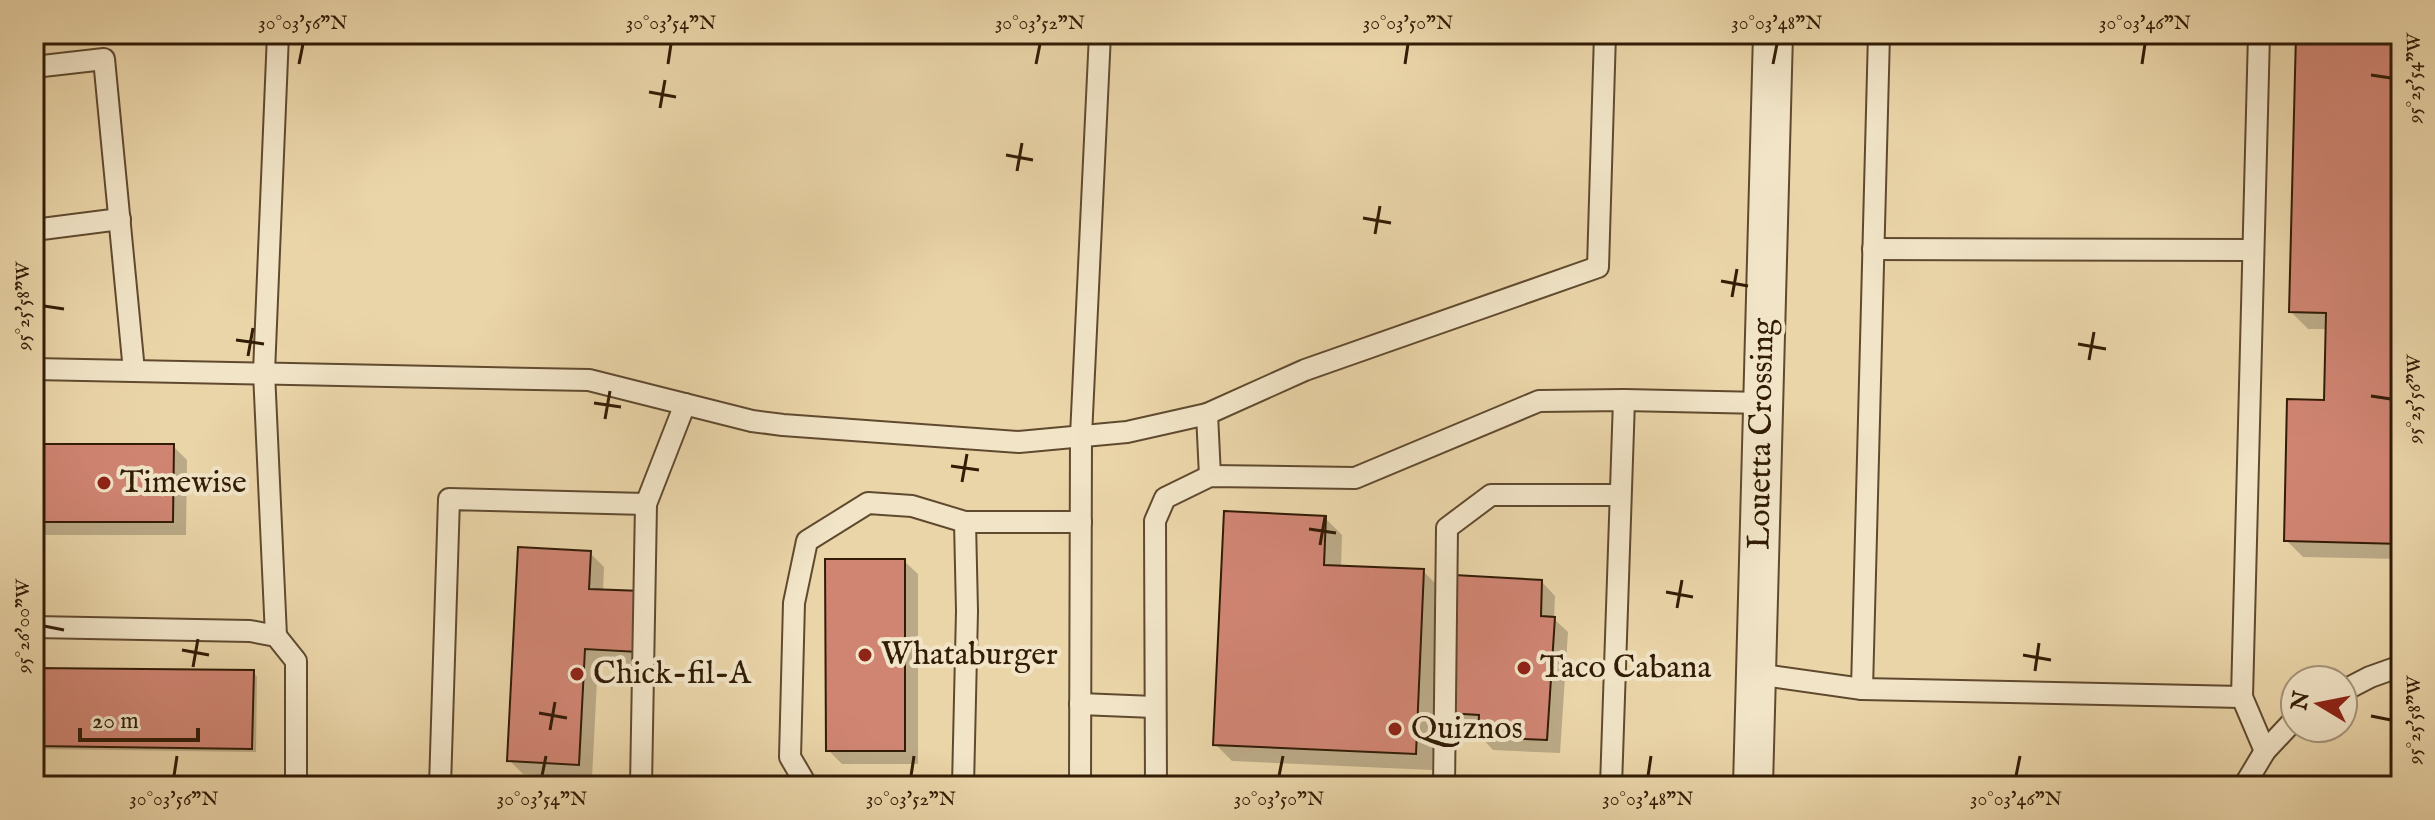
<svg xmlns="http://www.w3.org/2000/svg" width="2435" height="820" font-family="'IM FELL English',serif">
<rect width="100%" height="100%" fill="#ead5a9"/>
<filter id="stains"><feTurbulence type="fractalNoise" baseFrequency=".0025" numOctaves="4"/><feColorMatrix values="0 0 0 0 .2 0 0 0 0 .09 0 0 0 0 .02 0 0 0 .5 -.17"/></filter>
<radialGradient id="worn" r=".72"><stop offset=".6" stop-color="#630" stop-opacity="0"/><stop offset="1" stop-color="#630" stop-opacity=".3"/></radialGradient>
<!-- shadow -->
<g fill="#0003">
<path d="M 2298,34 L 2401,34 L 2401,559 L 2303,557 L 2286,540 L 2326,402 L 2327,329 L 2308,329 L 2291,312 Z"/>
<path d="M 34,140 L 40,186 L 34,187 Z"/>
<path d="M 34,446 L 173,446 L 187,460 L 186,535 L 41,535 L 34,528 Z"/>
<path d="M 1325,518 L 1342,535 L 1341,568 L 1423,571 L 1440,588 L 1432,770 L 1232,761 L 1215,744 Z"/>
<path d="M 590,553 L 604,567 L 603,591 L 641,593 L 655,607 L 651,665 L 598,662 L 592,778 L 523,774 L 509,760 Z"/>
<path d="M 904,561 L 918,574 L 918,764 L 842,764 L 828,750 Z"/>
<path d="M 1542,582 L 1555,596 L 1554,619 L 1568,632 L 1560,753 L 1493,750 L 1480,736 L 1480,727 L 1463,726 L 1449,712 Z"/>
<path d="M 34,670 L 253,672 L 257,677 L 256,752 L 34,749 Z"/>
</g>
<!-- building -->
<g fill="#d08573" stroke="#321c06" stroke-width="2">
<path d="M 2296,34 L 2401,34 L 2401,544 L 2284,541 L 2287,399 L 2324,400 L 2326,313 L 2289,312 Z"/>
<path d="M 34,444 L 174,444 L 173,522 L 34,522 Z"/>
<path d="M 1224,511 L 1326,516 L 1324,565 L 1424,569 L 1416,754 L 1213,745 Z"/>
<path d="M 518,547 L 591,551 L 589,589 L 642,591 L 638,652 L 585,649 L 579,765 L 507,761 Z"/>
<path d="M 825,559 L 905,559 L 905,751 L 826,751 Z"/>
<path d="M 1454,575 L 1542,580 L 1541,616 L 1555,617 L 1547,740 L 1478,737 L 1479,715 L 1447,713 Z"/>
<path d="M 34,668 L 254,670 L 252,749 L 34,746 Z"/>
</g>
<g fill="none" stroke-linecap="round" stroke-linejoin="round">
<!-- service casing -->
<g stroke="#604a2f" stroke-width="24">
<g id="service">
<path d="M 2259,34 L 2242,697 L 2265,751"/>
<path d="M 34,67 L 104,59 L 134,371"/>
<path d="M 34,230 L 120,219"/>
<path d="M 1873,249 L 2253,250"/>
<path d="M 34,369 L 589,380 L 752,421 L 783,425 L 1019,442 L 1127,432 L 1207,414 L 1305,370 L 1598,267 L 1605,34"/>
<path d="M 1624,400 L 1763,403"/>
<path d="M 1207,414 L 1210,476"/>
<path d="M 646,504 L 685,404"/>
<path d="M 965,522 L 1081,522"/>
<path d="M 34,627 L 250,631 L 276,636 L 296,661 L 296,786"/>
<path d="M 276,636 L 264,372 L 278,34"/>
<path d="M 1756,674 L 1862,689 L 2242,697"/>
<path d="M 1862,689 L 1879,34"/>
<path d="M 2343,691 L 2370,677 L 2401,666"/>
<path d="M 1080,704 L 1154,707"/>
<path d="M 440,786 L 449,499 L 646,504 L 641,786"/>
<path d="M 807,786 L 790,757 L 794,603 L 807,541 L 868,503 L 912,506 L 965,522 L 967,611 L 963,786"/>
<path d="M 1080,786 L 1081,436 L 1100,34"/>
<path d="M 1156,786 L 1155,521 L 1165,498 L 1210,476 L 1355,478 L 1539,401 L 1624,400 L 1611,786"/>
<path d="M 1444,786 L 1447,528 L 1491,495 L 1620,495"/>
<path d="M 2244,786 L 2265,751 L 2295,719"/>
</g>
</g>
<!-- minor casing -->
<g stroke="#604a2f" stroke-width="42">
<path id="minor" d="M 1753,786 L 1773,34"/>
</g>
<!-- service -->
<use href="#service" stroke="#f1e4c7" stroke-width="20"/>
<!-- minor -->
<use href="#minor" stroke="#f1e4c7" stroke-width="38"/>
</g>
<!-- ticks -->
<path fill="none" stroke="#321c06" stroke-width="3" d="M 299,64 L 303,44M 668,64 L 671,44M 1036,64 L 1040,44M 1405,64 L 1408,44M 1773,64 L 1777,44M 2142,64 L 2145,44M 2371,75 L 2391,78M 649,92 L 676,97M 660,108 L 665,80M 1006,155 L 1033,160M 1017,171 L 1022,143M 1363,218 L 1391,223M 1375,234 L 1380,206M 1721,281 L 1748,286M 1732,297 L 1737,269M 44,306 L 64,309M 236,340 L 264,344M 2078,344 L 2106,349M 248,356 L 253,328M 2089,360 L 2094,332M 2371,396 L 2391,399M 594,403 L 621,407M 605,419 L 610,391M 951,466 L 979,470M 962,482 L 967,454M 1309,529 L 1336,533M 1320,545 L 1325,517M 1666,592 L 1693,597M 1677,608 L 1682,580M 44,626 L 64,630M 182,650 L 209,655M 2023,655 L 2051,660M 193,667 L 198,639M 2035,671 L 2039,643M 539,713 L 567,718M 2371,716 L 2391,720M 550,730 L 555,702M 174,776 L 177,756M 542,776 L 546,756M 911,776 L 914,756M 1279,776 L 1283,756M 1648,776 L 1651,756M 2016,776 L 2020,756"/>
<!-- markers -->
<g fill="#8f2418" stroke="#f1e4c7" stroke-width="3">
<circle cx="104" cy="483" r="8"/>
<circle cx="865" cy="655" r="8"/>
<circle cx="1524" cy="668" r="8"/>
<circle cx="577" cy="674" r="8"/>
<circle cx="1395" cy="729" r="8"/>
</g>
<g text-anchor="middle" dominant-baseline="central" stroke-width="8" stroke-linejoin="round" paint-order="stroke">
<!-- street labels -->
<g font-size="32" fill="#321c06" stroke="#f1e4c7">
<text transform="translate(1762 434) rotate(-89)">Louetta Crossing</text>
</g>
<!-- poi labels -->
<g font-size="32" fill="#321c06" stroke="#f1e4c7" text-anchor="start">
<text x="120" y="483">Timewise</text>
<text x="881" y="655">Whataburger</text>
<text x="1540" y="668">Taco Cabana</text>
<text x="593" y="674">Chick-fil-A</text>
<text x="1411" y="729">Quiznos</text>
</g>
</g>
<!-- margin -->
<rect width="2435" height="820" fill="none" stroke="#ead5a9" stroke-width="88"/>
<!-- north arrow -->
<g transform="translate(2319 704) rotate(280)"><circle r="38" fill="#f1e4c7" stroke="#a5947a" stroke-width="2"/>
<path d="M0-6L14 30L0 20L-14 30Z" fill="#8f2418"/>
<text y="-12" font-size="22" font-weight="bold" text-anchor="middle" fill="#321c06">N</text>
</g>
<!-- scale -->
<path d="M80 728v12h118v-12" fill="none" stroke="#321c06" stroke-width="4"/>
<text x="92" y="728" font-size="24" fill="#321c06" stroke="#f1e4c7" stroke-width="6" paint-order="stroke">20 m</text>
<rect x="44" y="44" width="2347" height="732" fill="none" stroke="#321c06" stroke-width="3"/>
<g font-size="20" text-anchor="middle" fill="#321c06">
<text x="303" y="29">30°03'56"N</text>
<text x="671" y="29">30°03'54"N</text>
<text x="1040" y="29">30°03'52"N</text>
<text x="1408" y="29">30°03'50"N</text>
<text x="1777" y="29">30°03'48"N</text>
<text x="2145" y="29">30°03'46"N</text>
<text transform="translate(2413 78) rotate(-90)" y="7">95°25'54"W</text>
<text transform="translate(22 306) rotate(-90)" y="7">95°25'58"W</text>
<text transform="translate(2413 399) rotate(-90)" y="7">95°25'56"W</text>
<text transform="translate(22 626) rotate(-90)" y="7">95°26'00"W</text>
<text transform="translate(2413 720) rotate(-90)" y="7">95°25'58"W</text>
<text x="174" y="805">30°03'56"N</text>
<text x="542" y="805">30°03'54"N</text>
<text x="911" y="805">30°03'52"N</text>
<text x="1279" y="805">30°03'50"N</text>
<text x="1648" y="805">30°03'48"N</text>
<text x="2016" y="805">30°03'46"N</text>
</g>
<rect width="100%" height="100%" filter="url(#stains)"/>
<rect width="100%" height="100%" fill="url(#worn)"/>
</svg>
